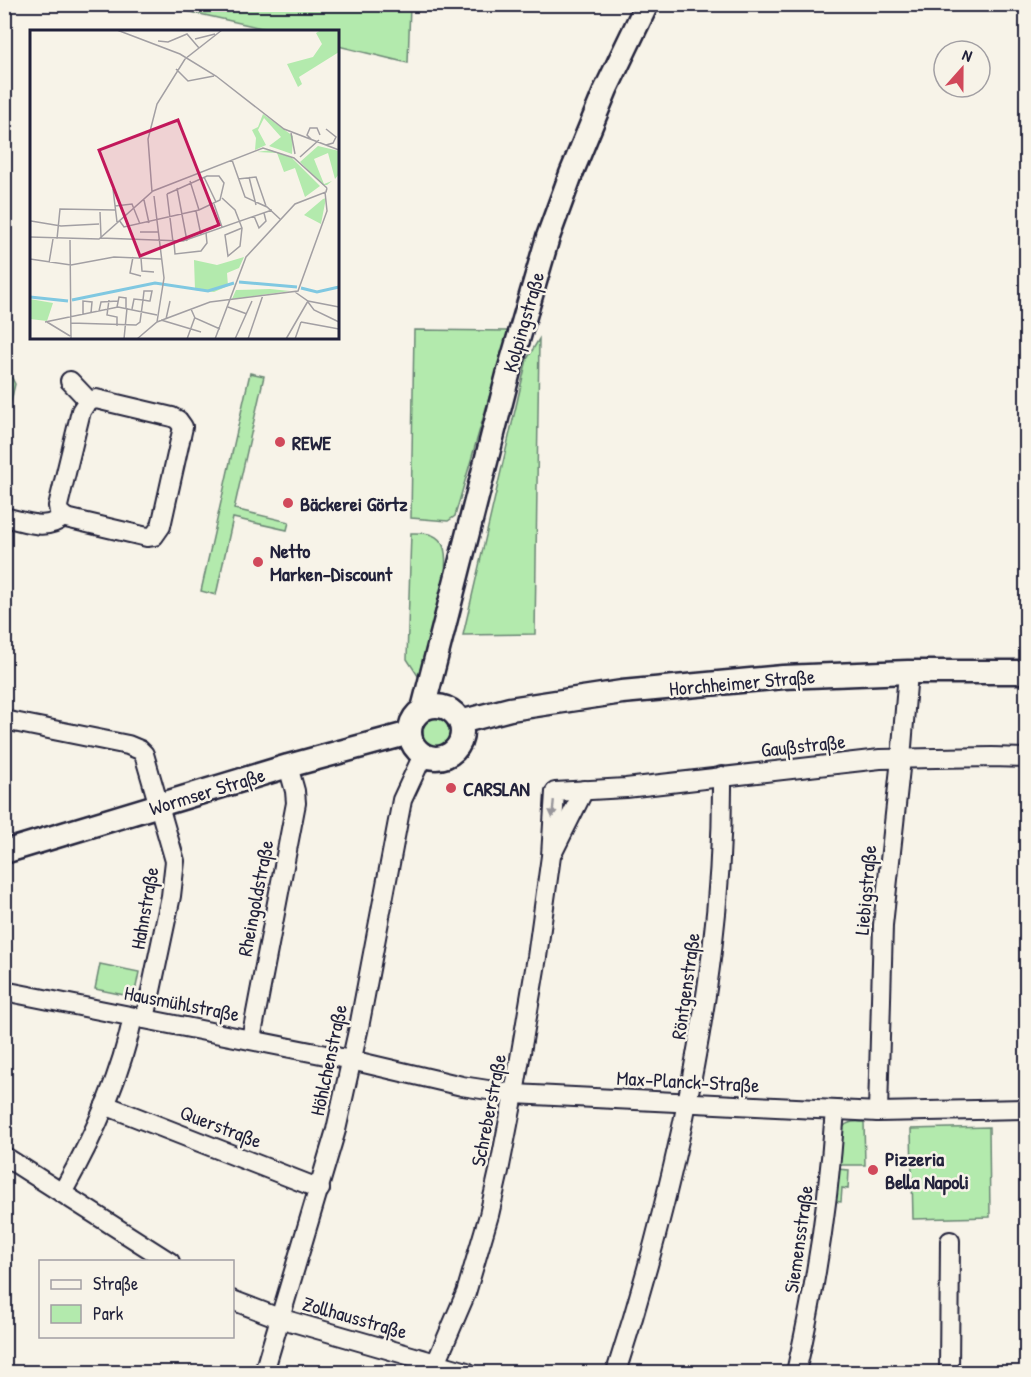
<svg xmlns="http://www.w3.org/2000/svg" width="1031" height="1377" font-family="'Patrick Hand',sans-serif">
<rect width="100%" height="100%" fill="#f7f3e8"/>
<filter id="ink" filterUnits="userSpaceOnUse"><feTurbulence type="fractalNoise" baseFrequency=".0167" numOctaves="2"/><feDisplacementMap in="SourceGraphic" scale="12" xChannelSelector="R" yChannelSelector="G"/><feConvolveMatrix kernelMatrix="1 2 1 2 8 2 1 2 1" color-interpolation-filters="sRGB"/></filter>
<g filter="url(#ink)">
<!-- green -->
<g fill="#b3eaad" stroke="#6a8674" stroke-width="1.5">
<path d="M 160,5 L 410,5 L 408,63 L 338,46 L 338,32 L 275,31 Z"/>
<path d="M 414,330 L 508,331 L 455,516 L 448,521 L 411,518 Z"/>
<path d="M 539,339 L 535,634 L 463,635 L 527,359 Z"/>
<path d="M 250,373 L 264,376 L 234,509 L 289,522 L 287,530 L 233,518 L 216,595 L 201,591 Z"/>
<path d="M 4,374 L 12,378 L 15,384 L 5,427 Z"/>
<path d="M 411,533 C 422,533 434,532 441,542 C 457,561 426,654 420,679 L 407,659 Z"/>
<circle cx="436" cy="732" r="19"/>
<path d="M 100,964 L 139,972 L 134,997 L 95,989 Z"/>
<path d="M 864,1122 L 865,1165 L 839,1165 C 840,1154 836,1126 849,1123 C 853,1121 859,1122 864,1122 Z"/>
<path d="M 989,1127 L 990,1217 L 913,1219 L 911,1129 Z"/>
<path d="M 836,1169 L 849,1170 L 848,1189 L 842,1188 L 841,1202 L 833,1201 Z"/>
</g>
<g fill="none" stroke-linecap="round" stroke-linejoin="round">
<!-- minor casing -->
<g stroke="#22223b" stroke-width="22">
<g id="minor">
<path d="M 70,381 L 89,401"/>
<path d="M 96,399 L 172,417 L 178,420 L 183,427 L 161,526 L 154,536 L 147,537 L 66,518 L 59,512 L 58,506 L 81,411 L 87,402 Z"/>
<path d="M 4,517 C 24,521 46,532 63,517"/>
<path d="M 4,720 L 128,745 L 140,750 L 144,754 L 175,861 L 171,896 L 145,1019"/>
<path d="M 553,852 L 584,790"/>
<path d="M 4,991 L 351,1060 L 462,1086 L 514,1094 L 878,1112 L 1026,1109"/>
<path d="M 251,1039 L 296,803 L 295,791 L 288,766"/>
<path d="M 105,1105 L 320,1189"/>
<path d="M 878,1112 L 883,925 L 901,759 L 908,672"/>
<path d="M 4,1156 L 170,1262"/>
<path d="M 62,1193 C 93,1138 120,1079 133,1017"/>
<path d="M 232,1300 L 279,1318 L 467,1372"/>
<path d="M 436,1363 L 466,1293 L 489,1215 L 499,1171 L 514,1094 L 537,957 L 551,856 L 555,792 L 626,788 L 880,759 L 992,757 L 1026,758"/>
<path d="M 264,1372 L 336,1130 L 360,1022 L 402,800 L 423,755"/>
<path d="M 616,1372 C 642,1292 664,1210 682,1127 C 707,1008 723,899 722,776"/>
<path d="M 796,1372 C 816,1286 829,1199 835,1110"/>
<path d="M 949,1372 L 950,1241"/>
</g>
</g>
<!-- major casing -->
<g stroke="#22223b" stroke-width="27">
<g id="major">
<circle cx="436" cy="732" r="26"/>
<path d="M 423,709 L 509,371 L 548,237 L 571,174 L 606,89 L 647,4"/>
<path d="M 460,722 L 510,709 L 622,692 L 783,677 L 908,672 L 1026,672"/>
<path d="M 4,852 L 288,766 L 410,733"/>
</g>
</g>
<!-- minor -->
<use href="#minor" stroke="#f7f3e8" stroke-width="18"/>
<!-- major -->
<use href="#major" stroke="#f7f3e8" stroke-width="22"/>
</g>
<!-- one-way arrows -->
<defs><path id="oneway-solid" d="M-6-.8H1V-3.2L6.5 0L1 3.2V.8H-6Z" transform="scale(1.5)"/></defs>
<use fill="#97959a" href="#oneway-solid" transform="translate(553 809) rotate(95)"/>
</g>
<!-- markers -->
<g fill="#d1495b" stroke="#f7f3e8" stroke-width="2">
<circle cx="280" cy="442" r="6"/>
<circle cx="288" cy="503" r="6"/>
<circle cx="258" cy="562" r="6"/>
<circle cx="451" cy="788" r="6"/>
<circle cx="873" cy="1170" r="6"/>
</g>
<g text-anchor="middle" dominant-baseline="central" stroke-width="5" stroke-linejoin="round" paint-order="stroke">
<!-- street labels -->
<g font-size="20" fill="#22223b" stroke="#f7f3e8">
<text transform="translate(523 322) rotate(-74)">Kolpingstraße</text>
<text transform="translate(742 682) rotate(-5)">Horchheimer Straße</text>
<text transform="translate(803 745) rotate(-6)">Gaußstraße</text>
<text transform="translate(207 791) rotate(-17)">Wormser Straße</text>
<text transform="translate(865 890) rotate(-85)">Liebigstraße</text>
<text transform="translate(255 898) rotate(-79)">Rheingoldstraße</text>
<text transform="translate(144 908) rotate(-80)">Hahnstraße</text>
<text transform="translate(685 986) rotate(-82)">Röntgenstraße</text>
<text transform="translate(182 1003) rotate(11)">Hausmühlstraße</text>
<text transform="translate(328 1060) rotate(-78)">Höhlchenstraße</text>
<text transform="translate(688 1081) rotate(3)">Max-Planck-Straße</text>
<text transform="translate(488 1110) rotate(-79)">Schreberstraße</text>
<text transform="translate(221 1126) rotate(21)">Querstraße</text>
<text transform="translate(798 1239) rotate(-82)">Siemensstraße</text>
<text transform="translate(355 1317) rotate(16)">Zollhausstraße</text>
</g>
<!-- poi labels -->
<g font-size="20" font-weight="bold" fill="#22223b" stroke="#f7f3e8" text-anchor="start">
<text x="292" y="442">REWE</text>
<text x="300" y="503">Bäckerei Görtz</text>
<text x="270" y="550">Netto<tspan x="270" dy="23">Marken-Discount</tspan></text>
<text x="463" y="788">CARSLAN</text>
<text x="885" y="1158">Pizzeria<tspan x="885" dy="23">Bella Napoli</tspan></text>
</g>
</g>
<!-- overview -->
<g transform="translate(30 30)">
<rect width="309" height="309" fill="#f7f3e8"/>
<path d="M 291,0 L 309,0 L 309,22 L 269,47 L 272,54 L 268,57 L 257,34 L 283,27 L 292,14 L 286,3 ZM 233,84 L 263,106 L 262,124 L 239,116 L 251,107 L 234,88 L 228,100 L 236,115 L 225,120 L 226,108 L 222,100 L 228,97 ZM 288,116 L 309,121 L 309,144 L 305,149 L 298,123 L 284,129 L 294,154 L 302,151 L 297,155 L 293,155 L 270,132 ZM 241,120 L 262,128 L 290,156 L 275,167 L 265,138 L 254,142 L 247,123 L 227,122 ZM 296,168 L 291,194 L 274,185 L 293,169 ZM 214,227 L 209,238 L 197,243 L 198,256 L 184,262 L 165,260 L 164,230 L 187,235 ZM 240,259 L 260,261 L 202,269 L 206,260 ZM 0,269 L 23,273 L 17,291 L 0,289 Z" fill="#b3eaad"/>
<path fill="none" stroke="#80c8e1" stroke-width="3" d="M 209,252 L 267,257M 271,258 L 287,262 L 309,257M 0,267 L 38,271M 42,270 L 125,253 L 178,261 L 204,253"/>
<path fill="none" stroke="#a29fa3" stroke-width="1.5" d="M 87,0 L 150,24 L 186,46 L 254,99 L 309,120M 165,9 L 185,4M 128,11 L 138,12 L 157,4 L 169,18M 146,39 L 158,51 L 184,46M 296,99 L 306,107 L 303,113 L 296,115M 261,103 L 265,124M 282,110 L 277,105 L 280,98 L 287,98 L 290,105M 270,127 L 289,110M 202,130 L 215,167 L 237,177 L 250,189M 174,147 L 186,172M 219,147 L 226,175M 208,149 L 226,147 L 236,176M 160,151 L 169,180M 147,158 L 157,211M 83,159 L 87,192M 122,162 L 118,109 L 127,74 L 155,29 L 192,0M 137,164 L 143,212M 124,166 L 134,248 L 127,292M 192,168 L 205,180 L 212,198 L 210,216 L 198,226 L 195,205 L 212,198M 114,170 L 119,193M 184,174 L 192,197M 85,176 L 102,174 L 110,194M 166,181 L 171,205M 70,182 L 71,207M 224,186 L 229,198 L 236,191 L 234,183M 89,190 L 94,197 L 169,180 L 190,170 L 194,153 L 189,146 L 177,146 L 137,164M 1,191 L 31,196 L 69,194M 110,202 L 129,202M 0,207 L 69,209 L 123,161 L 233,118 L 264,128 L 297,158M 70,208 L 153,211 L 242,180M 27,209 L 30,179 L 85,180M 40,210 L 41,309M 144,212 L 145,224 L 171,221 L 177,213 L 176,203M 103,227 L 100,243 L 111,246M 111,228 L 112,241 L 124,242M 0,229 L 41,235 L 84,227 L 131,229M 19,233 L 23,209M 265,262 L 278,271 L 309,277M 79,270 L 77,285 L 87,287 L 87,296M 278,272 L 284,280 L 309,292M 87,277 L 89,267 L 96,268 L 96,278M 198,277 L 217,284M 161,279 L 165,288 L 190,299M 69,281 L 71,272 L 88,271M 53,284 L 53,271 L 62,272 L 61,283M 136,289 L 140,271M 131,290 L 171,302M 15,292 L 88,277 L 127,285M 17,292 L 40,306M 271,292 L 309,299M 41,293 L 106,295 L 110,292 L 113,270 L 114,261 L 122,261 L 120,271 L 119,271 L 113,270 L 104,269 L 102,279M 94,309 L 97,278M 107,309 L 127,292 L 180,272 L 268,261 L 297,181 L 295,162M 157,309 L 165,287M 185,309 L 216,227 L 265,174 L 296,162 L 297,158M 205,309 L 222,271M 218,309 L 233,265M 256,309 L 278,271M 265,309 L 271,292"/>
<path fill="#c2185b" fill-opacity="0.15" stroke="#c2185b" stroke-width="3" d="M 148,90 L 189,195 L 110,226 L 69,120 Z"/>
<rect width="309" height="309" fill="none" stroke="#22223b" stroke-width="3"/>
</g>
<!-- margin -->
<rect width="1031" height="1377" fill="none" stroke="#f7f3e8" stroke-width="24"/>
<rect x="12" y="12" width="1007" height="1353" fill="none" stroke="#22223b" stroke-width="2" filter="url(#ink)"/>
<!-- legend -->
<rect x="39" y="1260" width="195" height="78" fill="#f7f3e8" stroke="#a29fa3" stroke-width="1.5"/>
<rect x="51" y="1280" width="30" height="9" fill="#f7f3e8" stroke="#a29fa3" stroke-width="1.5"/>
<text x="93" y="1290" font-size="18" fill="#22223b">Straße</text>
<rect x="51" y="1305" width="30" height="18" fill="#b3eaad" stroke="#a29fa3" stroke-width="1.5"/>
<text x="93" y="1320" font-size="18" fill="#22223b">Park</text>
<!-- north arrow -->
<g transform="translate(962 69) rotate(21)"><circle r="28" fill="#f7f3e8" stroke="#a29fa3" stroke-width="1.5"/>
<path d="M0-4.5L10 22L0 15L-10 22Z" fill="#d1495b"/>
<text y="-9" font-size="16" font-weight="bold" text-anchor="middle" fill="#22223b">N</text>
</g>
</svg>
